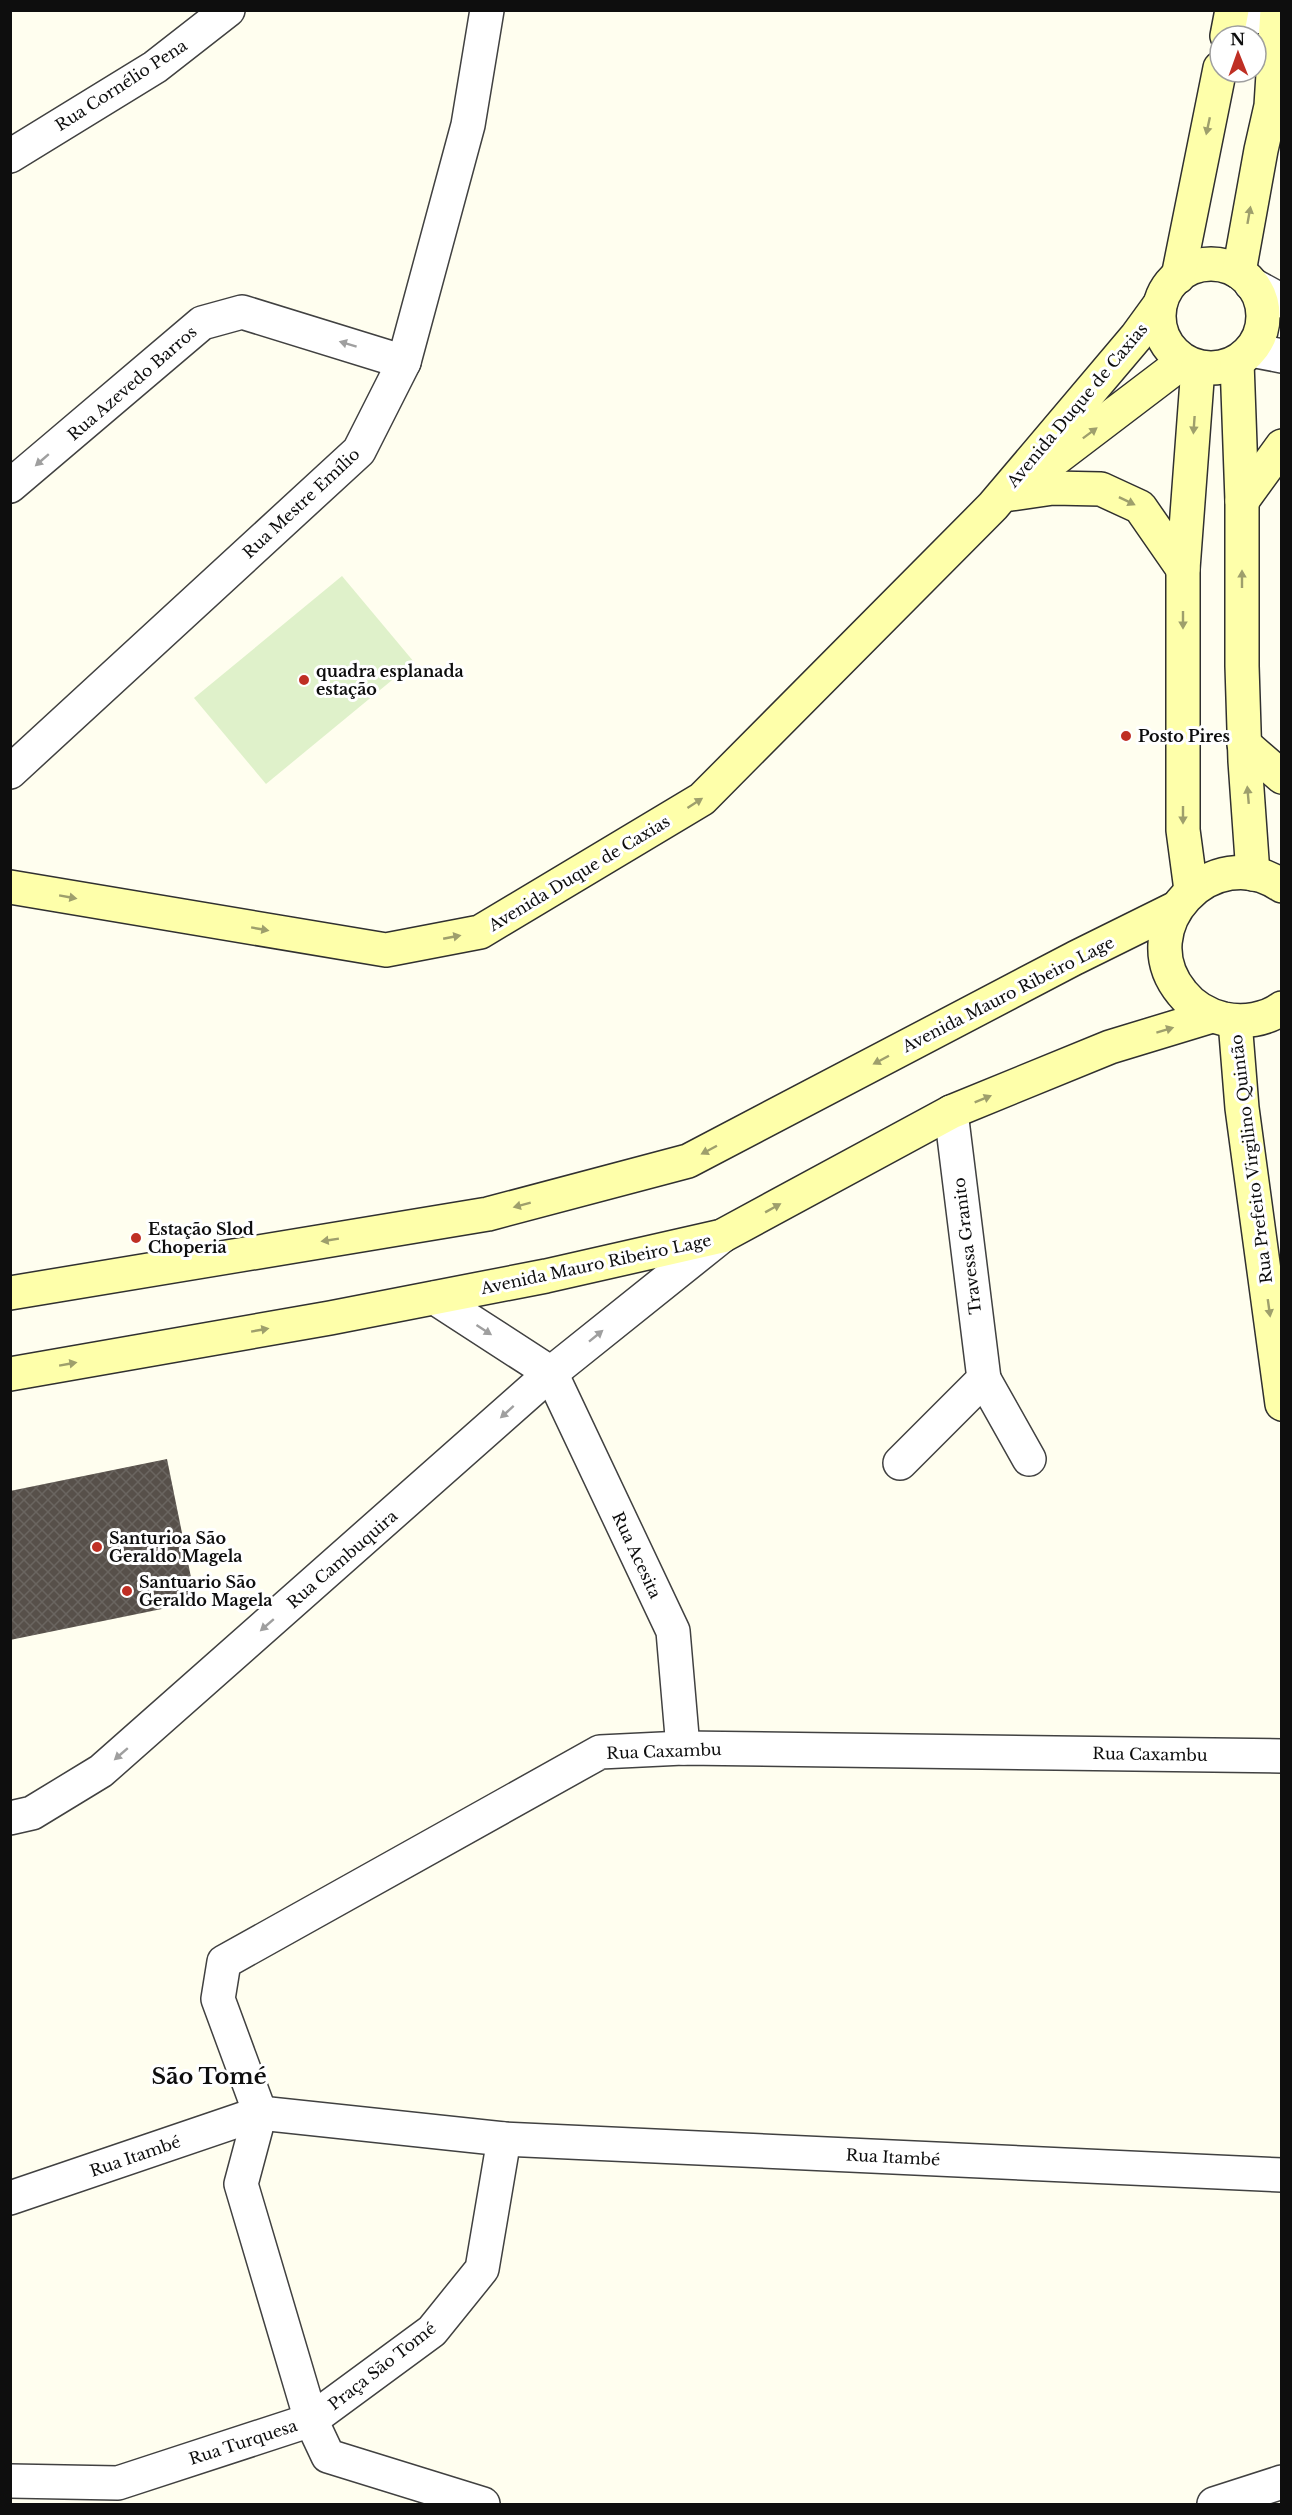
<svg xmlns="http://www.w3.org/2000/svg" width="1292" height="2515" font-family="'Libre Baskerville',serif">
<defs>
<pattern id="building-cross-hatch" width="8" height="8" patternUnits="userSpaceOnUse" patternTransform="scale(1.5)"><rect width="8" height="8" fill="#57504a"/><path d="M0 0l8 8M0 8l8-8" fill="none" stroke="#6a6560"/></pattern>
</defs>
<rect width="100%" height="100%" fill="#fffeef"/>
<!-- pitch -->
<path fill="#dff1ca" d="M 342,576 L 414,662 L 266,784 L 194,698 Z"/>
<!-- building -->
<path fill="url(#building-cross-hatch)" d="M 167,1459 L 196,1602 L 10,1640 L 10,1491 Z"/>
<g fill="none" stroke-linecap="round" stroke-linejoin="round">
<!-- street casing -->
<g stroke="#414141" stroke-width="36">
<g id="street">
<path d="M 1238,10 L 1249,18 L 1260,16 L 1268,10"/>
<path d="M 10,156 L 155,67 L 228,10"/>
<path d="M 1251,284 L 1282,301"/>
<path d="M 1251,350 L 1282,356"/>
<path d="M 10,486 L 202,323 L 242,312 L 404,362"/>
<path d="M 10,772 L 359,451 L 404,362 L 468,125 L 487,10"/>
<path d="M 435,1298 L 551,1373"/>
<path d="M 551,1373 L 673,1631 L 683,1748"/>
<path d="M 984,1379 L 1029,1459"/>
<path d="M 900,1463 L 984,1379 L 951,1112"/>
<path d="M 10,1818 L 32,1813 L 101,1771 L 551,1373 L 722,1236"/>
<path d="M 260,2113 L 218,1999 L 224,1962 L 600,1752 L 683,1748 L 1282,1756"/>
<path d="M 260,2113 L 241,2184 L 311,2420 L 328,2456 L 483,2504"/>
<path d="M 10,2198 L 260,2113 L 504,2139 L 1282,2175"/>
<path d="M 10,2481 L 118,2483 L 311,2420 L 432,2331 L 482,2269 L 504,2139"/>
<path d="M 1214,2504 L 1282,2482"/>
</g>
</g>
<!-- secondary casing -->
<g stroke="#303030" stroke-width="36">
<g id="secondary">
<path d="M 1227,36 L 1232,10"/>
<circle cx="1211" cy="316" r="52"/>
<path d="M 1239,272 L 1261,150 L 1271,106 L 1277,10"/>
<path d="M 1178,277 L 1220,68"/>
<path d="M 1237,362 L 1242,501 L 1242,666 L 1245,761 L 1253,874"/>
<path d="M 1042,469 L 1184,361"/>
<path d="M 1011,494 L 1053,488 L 1101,489 L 1140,507 L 1183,569"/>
<path d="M 1242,501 L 1282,446"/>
<path d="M 1244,744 L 1282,777"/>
<path d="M 1282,886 C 1213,838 1128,928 1182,993 C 1193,1007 1207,1015 1224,1019 C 1243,1023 1266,1020 1282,1008"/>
<path d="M 10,887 L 386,950 L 480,932 L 702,799 L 993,506 L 1136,337 L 1160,304"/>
<path d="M 1191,890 L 1183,830 L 1183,569 L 1198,367"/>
<path d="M 1235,1021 L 1242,1108 L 1282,1404"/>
<path d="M 10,1293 L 488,1214 L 688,1161 L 1075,958 L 1176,908"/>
<path d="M 10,1374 L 330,1318 L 546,1276 L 722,1236 L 951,1112 L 1110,1047 L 1212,1016"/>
</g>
</g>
<!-- street -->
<use href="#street" stroke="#fff" stroke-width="33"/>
<!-- secondary -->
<use href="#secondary" stroke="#feffaa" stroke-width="33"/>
</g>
<!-- one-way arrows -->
<defs><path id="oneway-solid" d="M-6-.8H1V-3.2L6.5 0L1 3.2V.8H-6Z" transform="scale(1.5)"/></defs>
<g fill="#9e9f6c">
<use href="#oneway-solid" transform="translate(1208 126) rotate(102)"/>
<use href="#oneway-solid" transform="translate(1249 215) rotate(-80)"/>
<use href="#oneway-solid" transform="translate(1194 425) rotate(94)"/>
<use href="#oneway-solid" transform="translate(1090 433) rotate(-37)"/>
<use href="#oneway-solid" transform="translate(1127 501) rotate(26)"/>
<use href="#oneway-solid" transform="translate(1242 579) rotate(-90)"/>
<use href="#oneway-solid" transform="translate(1183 620) rotate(90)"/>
<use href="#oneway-solid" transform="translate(1248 795) rotate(-95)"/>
<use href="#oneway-solid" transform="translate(695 803) rotate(-33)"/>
<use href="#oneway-solid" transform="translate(1183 815) rotate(90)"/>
<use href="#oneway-solid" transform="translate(68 897) rotate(10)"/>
<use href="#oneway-solid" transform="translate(260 929) rotate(10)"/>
<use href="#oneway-solid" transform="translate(452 937) rotate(-11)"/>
<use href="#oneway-solid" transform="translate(1165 1030) rotate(-17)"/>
<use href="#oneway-solid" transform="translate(881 1060) rotate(152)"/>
<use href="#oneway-solid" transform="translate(983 1099) rotate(-22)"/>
<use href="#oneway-solid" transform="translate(709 1150) rotate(152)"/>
<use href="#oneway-solid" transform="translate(522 1205) rotate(165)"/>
<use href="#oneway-solid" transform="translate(773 1208) rotate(-29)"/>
<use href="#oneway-solid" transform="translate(330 1240) rotate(171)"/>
<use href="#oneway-solid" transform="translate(1269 1308) rotate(82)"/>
<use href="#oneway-solid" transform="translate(260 1330) rotate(-10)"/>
<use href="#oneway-solid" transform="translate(68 1364) rotate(-10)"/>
</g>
<g fill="#9f9f9f">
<use href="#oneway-solid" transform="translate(348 344) rotate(-163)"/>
<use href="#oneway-solid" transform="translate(42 460) rotate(139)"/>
<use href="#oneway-solid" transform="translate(484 1330) rotate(33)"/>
<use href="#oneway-solid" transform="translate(596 1336) rotate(-39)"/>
<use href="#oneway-solid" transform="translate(507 1412) rotate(138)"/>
<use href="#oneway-solid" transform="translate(267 1625) rotate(139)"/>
<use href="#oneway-solid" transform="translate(121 1754) rotate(139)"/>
</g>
<!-- markers -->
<g fill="#bf2f24" stroke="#fff" stroke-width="2">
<circle cx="304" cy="680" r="6"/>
<circle cx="1126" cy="736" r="6"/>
<circle cx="136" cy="1238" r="6"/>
<circle cx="97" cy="1547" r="6"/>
<circle cx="127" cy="1591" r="6"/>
</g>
<g text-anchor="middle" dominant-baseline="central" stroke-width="6" stroke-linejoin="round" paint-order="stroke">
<!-- street labels -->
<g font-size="16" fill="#0e0e0e" stroke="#fff">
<text transform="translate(121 85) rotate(-33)">Rua Cornélio Pena</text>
<text transform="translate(132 383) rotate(-41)">Rua Azevedo Barros</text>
<text transform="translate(1077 405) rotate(-50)">Avenida Duque de Caxias</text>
<text transform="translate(301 503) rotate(-43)">Rua Mestre Emílio</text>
<text transform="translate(579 873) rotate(-31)">Avenida Duque de Caxias</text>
<text transform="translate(1008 994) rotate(-27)">Avenida Mauro Ribeiro Lage</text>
<text transform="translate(1251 1159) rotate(-97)">Rua Prefeito Virgilino Quintão</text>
<text transform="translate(967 1246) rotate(-97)">Travessa Granito</text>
<text transform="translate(596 1264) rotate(-12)">Avenida Mauro Ribeiro Lage</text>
<text transform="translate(637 1555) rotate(65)">Rua Acesita</text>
<text transform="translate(342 1559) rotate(-41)">Rua Cambuquira</text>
<text transform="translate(664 1751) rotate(-2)">Rua Caxambu</text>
<text transform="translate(1150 1754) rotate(1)">Rua Caxambu</text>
<text transform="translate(135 2156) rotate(-19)">Rua Itambé</text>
<text transform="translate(893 2157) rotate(3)">Rua Itambé</text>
<text transform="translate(382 2366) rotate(-38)">Praça São Tomé</text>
<text transform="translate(243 2442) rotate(-18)">Rua Turquesa</text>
</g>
<!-- poi labels -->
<g font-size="16" font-weight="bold" fill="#0e0e0e" stroke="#fff" text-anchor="start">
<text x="316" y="671">quadra esplanada<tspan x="316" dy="18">estação</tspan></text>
<text x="1138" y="736">Posto Pires</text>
<text x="148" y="1229">Estação Slod<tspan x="148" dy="18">Choperia</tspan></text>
<text x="109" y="1538">Santurioa São<tspan x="109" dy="18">Geraldo Magela</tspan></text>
<text x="139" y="1582">Santuario São<tspan x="139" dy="18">Geraldo Magela</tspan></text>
</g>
<!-- district labels -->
<g font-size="22" font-weight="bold" fill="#0e0e0e" stroke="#fff">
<text x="209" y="2076">São Tomé</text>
</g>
</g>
<!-- border -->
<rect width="1292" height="2515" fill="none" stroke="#0e0e0e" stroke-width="24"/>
<!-- north arrow -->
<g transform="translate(1238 54) rotate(359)"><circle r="28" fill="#ffffff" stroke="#9f9f9f" stroke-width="1.5"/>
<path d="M0-4.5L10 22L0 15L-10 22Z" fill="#bf2f24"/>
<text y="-9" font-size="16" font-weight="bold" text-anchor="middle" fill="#0e0e0e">N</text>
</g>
</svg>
